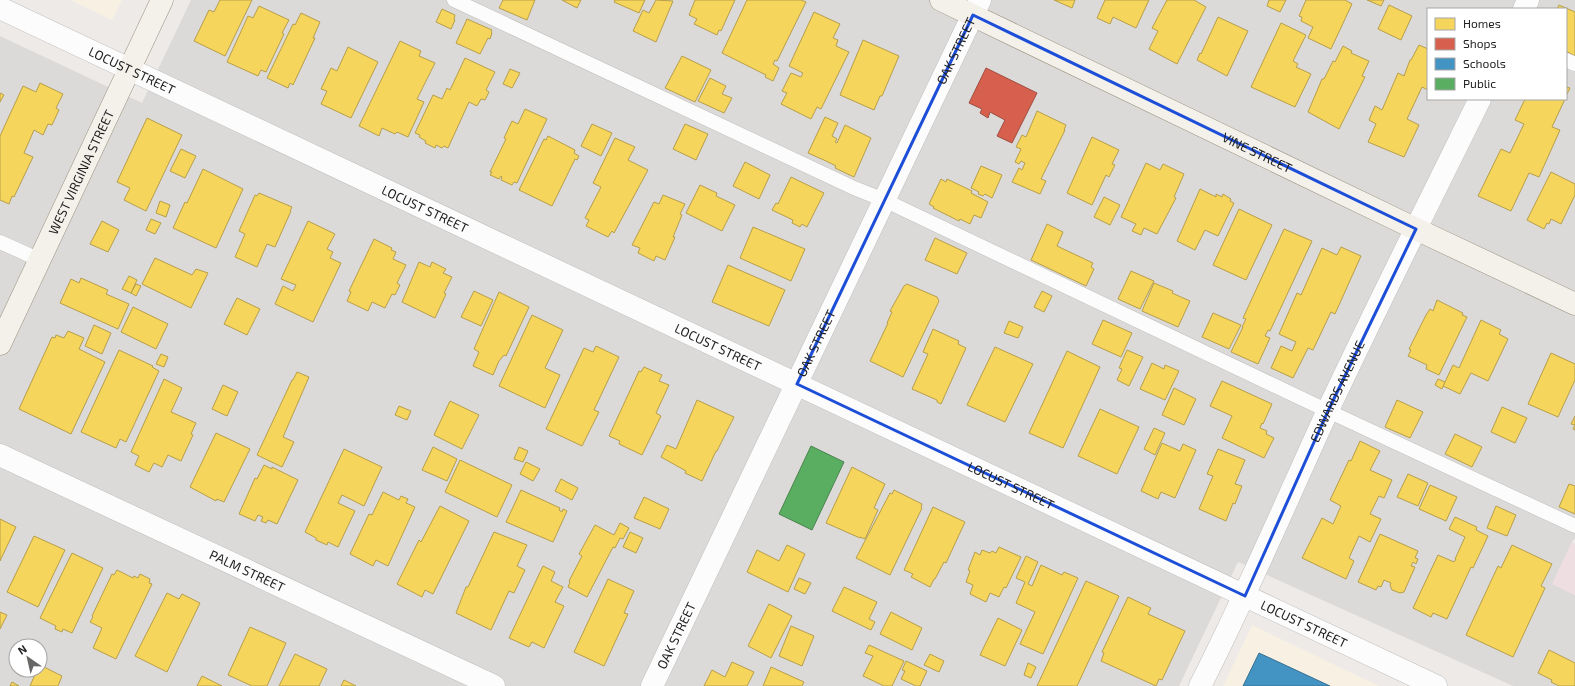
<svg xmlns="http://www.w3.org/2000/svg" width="1575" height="686" font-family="'Exo 2',sans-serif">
<rect width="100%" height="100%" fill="#edeae8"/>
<!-- residential -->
<path fill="#dcdad9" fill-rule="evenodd" d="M 191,0 L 1575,0 L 1575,538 L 1572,542 L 1553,583 L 1575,595 L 1575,686 L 1513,686 L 1238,562 L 1179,686 L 0,686 L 0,36 L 142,103 ZM 1428,9 L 1566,9 L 1566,99 L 1428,99 ZM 16,646 L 40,646 L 40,670 L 16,670 Z"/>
<!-- commercial -->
<path fill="#efdee1" d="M 1572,542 L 1575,544 L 1575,595 L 1552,584 Z"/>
<!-- education -->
<g fill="#f7f0e3">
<path d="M 70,0 L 122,0 L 112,20 Z"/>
<path d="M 1252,625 L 1379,686 L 1223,686 Z"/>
</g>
<!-- homes -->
<g fill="#f6d55c" stroke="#b69e4a">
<path d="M 220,0 L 252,0 L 225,56 L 194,41 L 209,10 L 214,12 Z"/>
<path d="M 503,0 L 535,0 L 527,20 L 499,8 Z"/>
<path d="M 562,0 L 581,0 L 577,8 Z"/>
<path d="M 615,0 L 645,0 L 639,13 L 614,2 Z"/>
<path d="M 656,0 L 673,1 L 656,42 L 633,31 L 643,10 L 649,13 Z"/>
<path d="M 695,0 L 735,0 L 721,31 L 719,30 L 717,35 L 694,24 L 697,19 L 689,15 Z"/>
<path d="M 747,0 L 801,0 L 806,2 L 777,61 L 775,60 L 773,64 L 779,68 L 773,81 L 765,77 L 766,75 L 722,53 Z"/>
<path d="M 1054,0 L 1075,0 L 1072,8 Z"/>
<path d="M 1105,0 L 1149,0 L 1136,28 L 1113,17 L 1110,24 L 1097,18 Z"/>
<path d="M 1167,0 L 1194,0 L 1206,7 L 1177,64 L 1149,49 L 1158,31 L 1152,28 Z"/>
<path d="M 1269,0 L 1286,0 L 1280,12 L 1267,6 Z"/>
<path d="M 1306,0 L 1345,0 L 1352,4 L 1331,49 L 1308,38 L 1313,27 L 1301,21 L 1302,17 L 1299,16 Z"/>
<path d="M 1367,0 L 1384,0 L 1381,6 Z"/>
<path d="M 1389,5 L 1412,16 L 1401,40 L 1378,29 Z"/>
<path d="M 1559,5 L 1575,12 L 1575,56 L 1566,51 L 1566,9 L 1557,9 Z"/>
<path d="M 259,6 L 289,20 L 282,33 L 284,34 L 266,72 L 261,70 L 258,76 L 227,62 L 248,16 L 253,18 Z"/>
<path d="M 442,9 L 455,15 L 454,20 L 455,20 L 451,29 L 436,22 Z"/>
<path d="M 814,12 L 840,24 L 833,38 L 838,40 L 836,46 L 849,52 L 821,109 L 817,107 L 811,119 L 781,104 L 787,93 L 782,91 L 791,73 L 801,77 L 803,73 L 789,66 Z"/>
<path d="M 301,13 L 320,22 L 313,38 L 315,38 L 293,85 L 290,83 L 288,88 L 267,78 L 293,24 L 295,25 Z"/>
<path d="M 1218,17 L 1248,31 L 1227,76 L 1197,60 L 1200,53 L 1201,54 Z"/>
<path d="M 467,19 L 492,30 L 491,32 L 492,33 L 490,39 L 488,38 L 480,54 L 456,43 Z"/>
<path d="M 1281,23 L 1306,35 L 1293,61 L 1298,64 L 1296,67 L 1311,74 L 1295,107 L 1251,87 Z"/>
<path d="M 863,40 L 899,56 L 882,96 L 880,96 L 874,110 L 840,95 Z"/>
<path d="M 400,41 L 421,51 L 419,56 L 435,63 L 417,99 L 424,102 L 408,137 L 397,132 L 395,134 L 382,128 L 379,136 L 359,126 Z"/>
<path d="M 1419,45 L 1428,49 L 1428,90 L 1422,87 L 1407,119 L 1419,125 L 1404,157 L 1368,142 L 1376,124 L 1369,120 L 1375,106 L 1382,110 L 1398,73 L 1404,76 L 1410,60 L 1411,60 Z"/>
<path d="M 1343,46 L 1352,51 L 1351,53 L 1369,61 L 1362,76 L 1365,77 L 1339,129 L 1308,112 L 1322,79 L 1324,79 L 1333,61 L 1335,62 Z"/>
<path d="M 348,47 L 378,62 L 351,118 L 321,104 L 327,91 L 321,89 L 331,68 L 337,71 Z"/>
<path d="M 682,56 L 711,70 L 695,102 L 665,88 Z"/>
<path d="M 465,58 L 495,72 L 486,90 L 489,92 L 485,100 L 481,99 L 477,106 L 469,102 L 448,148 L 444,146 L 442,148 L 436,145 L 435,148 L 425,143 L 426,141 L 419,137 L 420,135 L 415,133 L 433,95 L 442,99 L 447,88 L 450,90 Z"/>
<path d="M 510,69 L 520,73 L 512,88 L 503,84 Z"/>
<path d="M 710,78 L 726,86 L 722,94 L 732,98 L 724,113 L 698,101 Z"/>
<path d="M 40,83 L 63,94 L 56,108 L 59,110 L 52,125 L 48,124 L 43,135 L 34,130 L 24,153 L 33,157 L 14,197 L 12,196 L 9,204 L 0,200 L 0,136 L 23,86 L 36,92 Z"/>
<path d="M 1566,87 L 1570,88 L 1566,96 Z"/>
<path d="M 0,93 L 4,95 L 0,102 Z"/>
<path d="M 1525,99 L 1565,99 L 1552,127 L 1560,130 L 1539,177 L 1529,173 L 1511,211 L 1478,196 L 1501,149 L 1510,153 L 1524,124 L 1515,120 Z"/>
<path d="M 525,109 L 547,119 L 517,183 L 514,182 L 512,185 L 501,180 L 502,177 L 501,176 L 499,179 L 490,175 L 492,172 L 490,172 L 506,139 L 504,138 L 512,121 L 518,124 Z"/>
<path d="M 1037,111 L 1066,125 L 1064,130 L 1065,130 L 1041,179 L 1046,181 L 1040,194 L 1012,182 L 1019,168 L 1022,170 L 1025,163 L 1021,161 L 1019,164 L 1015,162 L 1021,149 L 1016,147 L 1022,135 L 1026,137 Z"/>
<path d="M 825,117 L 838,123 L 832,136 L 837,139 L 835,142 L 837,143 L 845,125 L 871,138 L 854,177 L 835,168 L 836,166 L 826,161 L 808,153 Z"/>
<path d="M 147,118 L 182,135 L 146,211 L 124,200 L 130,188 L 117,182 Z"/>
<path d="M 592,124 L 612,133 L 601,156 L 581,146 Z"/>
<path d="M 685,124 L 708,134 L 696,160 L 673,149 Z"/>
<path d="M 548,136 L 575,150 L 574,153 L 579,156 L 577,160 L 575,159 L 552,206 L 519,190 L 544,139 L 546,140 Z"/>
<path d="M 1092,137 L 1119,150 L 1112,164 L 1115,165 L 1109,177 L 1106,175 L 1092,205 L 1067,193 Z"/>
<path d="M 615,138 L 635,147 L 628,160 L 648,170 L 614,233 L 612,231 L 608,237 L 586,226 L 589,220 L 585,218 L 601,187 L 593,183 Z"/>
<path d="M 181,149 L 196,156 L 185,178 L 170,171 Z"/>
<path d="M 745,162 L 770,175 L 759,199 L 733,186 Z"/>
<path d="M 1146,163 L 1160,170 L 1163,164 L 1184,174 L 1174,197 L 1176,198 L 1157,234 L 1144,228 L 1141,235 L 1132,231 L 1136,224 L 1121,217 Z"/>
<path d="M 981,166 L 1002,175 L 992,198 L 985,194 L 983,196 L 978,194 L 979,192 L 971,188 Z"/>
<path d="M 203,169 L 243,189 L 216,248 L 173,228 L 185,202 L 187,203 Z"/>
<path d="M 1551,172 L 1575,184 L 1575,195 L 1561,224 L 1551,219 L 1549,224 L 1547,223 L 1544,229 L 1527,220 Z"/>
<path d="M 791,177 L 824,193 L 807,227 L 802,224 L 800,227 L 792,223 L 793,220 L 772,210 L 776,203 L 778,204 Z"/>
<path d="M 941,179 L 946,182 L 947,179 L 972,191 L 971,193 L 988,202 L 981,218 L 974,215 L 970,224 L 960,219 L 959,221 L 933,208 L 934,207 L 929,204 Z"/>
<path d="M 700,185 L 717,193 L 716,196 L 735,205 L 722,231 L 686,213 Z"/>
<path d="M 1200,189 L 1216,197 L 1216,194 L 1222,197 L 1223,194 L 1231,199 L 1230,201 L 1234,203 L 1218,236 L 1205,230 L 1195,250 L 1177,241 Z"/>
<path d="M 259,193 L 292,207 L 290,211 L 291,211 L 275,247 L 267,244 L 257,267 L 235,257 L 245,234 L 239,231 L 255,195 L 257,196 Z"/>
<path d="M 663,195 L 685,204 L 680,214 L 682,215 L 673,237 L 675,237 L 665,260 L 656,256 L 654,261 L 638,253 L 640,248 L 632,245 L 654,202 L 659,204 Z"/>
<path d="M 1104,197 L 1120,205 L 1110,225 L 1094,217 Z"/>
<path d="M 160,201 L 170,205 L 166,217 L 156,213 Z"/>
<path d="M 1239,209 L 1272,225 L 1246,280 L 1213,265 Z"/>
<path d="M 151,219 L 161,223 L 155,234 L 146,230 Z"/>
<path d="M 102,221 L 119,230 L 108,252 L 90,244 Z"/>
<path d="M 308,221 L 335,234 L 327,249 L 333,252 L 330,258 L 341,263 L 313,322 L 275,304 L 283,286 L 293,291 L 296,285 L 281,279 Z"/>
<path d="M 1047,224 L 1063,232 L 1057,246 L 1093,263 L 1091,267 L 1094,269 L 1086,286 L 1031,260 Z"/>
<path d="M 753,227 L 805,249 L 791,281 L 740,258 Z"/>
<path d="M 1284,229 L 1312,241 L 1270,331 L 1268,330 L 1265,336 L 1270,338 L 1258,364 L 1231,352 L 1243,327 L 1242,327 L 1246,319 L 1243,318 Z"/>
<path d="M 935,238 L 967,253 L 957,274 L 925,260 Z"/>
<path d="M 374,239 L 392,248 L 391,250 L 396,252 L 393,259 L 406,265 L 397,283 L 400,285 L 395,295 L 392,294 L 385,308 L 372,302 L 368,311 L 347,301 L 351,292 L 349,291 Z"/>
<path d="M 1341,247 L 1361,256 L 1335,314 L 1331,312 L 1313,350 L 1308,348 L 1293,378 L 1271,368 L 1281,346 L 1292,351 L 1296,342 L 1279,334 L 1297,293 L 1301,295 L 1322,248 L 1337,255 Z"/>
<path d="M 155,258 L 192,275 L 196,269 L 208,273 L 191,308 L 142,284 Z"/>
<path d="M 419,262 L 430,267 L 432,262 L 446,269 L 443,273 L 452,277 L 444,293 L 446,294 L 435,318 L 402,302 Z"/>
<path d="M 728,265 L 785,290 L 769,326 L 712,302 Z"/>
<path d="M 1131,271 L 1154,281 L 1140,309 L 1118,299 Z"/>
<path d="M 129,276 L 137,280 L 131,293 L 122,289 Z"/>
<path d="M 81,278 L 108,290 L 106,294 L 129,304 L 118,329 L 60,303 L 71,279 L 79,283 Z"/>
<path d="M 1154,283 L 1173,291 L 1172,293 L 1190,301 L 1178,327 L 1142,311 Z"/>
<path d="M 136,284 L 141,286 L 136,296 L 131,293 Z"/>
<path d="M 907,284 L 937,297 L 939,301 L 903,377 L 870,361 L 888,323 L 887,323 L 892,312 L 890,311 L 904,286 Z"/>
<path d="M 474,291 L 493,300 L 481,326 L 461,317 Z"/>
<path d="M 1042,291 L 1052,296 L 1044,312 L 1034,307 Z"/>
<path d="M 499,292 L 529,307 L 506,356 L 504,355 L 499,361 L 493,375 L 473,366 L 479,352 L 474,349 Z"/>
<path d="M 237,298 L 260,309 L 247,335 L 224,324 Z"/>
<path d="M 1437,300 L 1463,313 L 1462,315 L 1467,317 L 1439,375 L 1426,369 L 1427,365 L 1408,356 L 1411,350 L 1409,349 L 1426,315 L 1430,309 L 1433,311 Z"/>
<path d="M 133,307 L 168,324 L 156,349 L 121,332 Z"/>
<path d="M 1213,313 L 1241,325 L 1229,349 L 1202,337 Z"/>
<path d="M 532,315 L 563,330 L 545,368 L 560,375 L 545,408 L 499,386 Z"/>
<path d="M 1103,320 L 1132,333 L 1121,357 L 1092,344 Z"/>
<path d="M 1481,320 L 1501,330 L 1499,334 L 1508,339 L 1488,381 L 1471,373 L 1460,394 L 1443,386 L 1453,365 L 1459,368 Z"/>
<path d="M 1009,321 L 1023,327 L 1018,338 L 1004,333 Z"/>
<path d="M 94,325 L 111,333 L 102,354 L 85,346 Z"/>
<path d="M 933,329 L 959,341 L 958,344 L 966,348 L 941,404 L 937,402 L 937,400 L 912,389 L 928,354 L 923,352 Z"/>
<path d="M 68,331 L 84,338 L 79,349 L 105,362 L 71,434 L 19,409 L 52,337 L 55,338 L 56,335 L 64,338 Z"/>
<path d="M 596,346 L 619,357 L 594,410 L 599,412 L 582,446 L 546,429 L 584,348 L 593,352 Z"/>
<path d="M 995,347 L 1033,364 L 1005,422 L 967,405 Z"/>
<path d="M 119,350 L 153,366 L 152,367 L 159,371 L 126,442 L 120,439 L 116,448 L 81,432 Z"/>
<path d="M 1127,350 L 1143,357 L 1129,386 L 1117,380 L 1122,369 L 1119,368 Z"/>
<path d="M 1067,351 L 1100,367 L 1063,448 L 1029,433 Z"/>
<path d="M 1551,353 L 1575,364 L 1575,380 L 1558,417 L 1528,404 Z"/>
<path d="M 161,354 L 168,357 L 164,367 L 156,364 Z"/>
<path d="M 1152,363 L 1164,369 L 1165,365 L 1179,371 L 1165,400 L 1140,389 Z"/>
<path d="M 644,367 L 662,375 L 659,381 L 669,385 L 656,413 L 661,416 L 642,455 L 619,444 L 620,441 L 609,436 L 639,371 L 641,372 Z"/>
<path d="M 297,372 L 309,377 L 283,437 L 294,442 L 282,467 L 257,455 L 292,380 L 293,380 Z"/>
<path d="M 164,379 L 182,388 L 171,412 L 196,423 L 191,434 L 193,435 L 181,461 L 168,455 L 162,467 L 154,463 L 149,472 L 135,465 L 139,456 L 131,452 Z"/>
<path d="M 1438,379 L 1445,382 L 1442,389 L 1435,385 Z"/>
<path d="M 1222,381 L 1272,404 L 1263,424 L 1262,423 L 1260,428 L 1267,431 L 1266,434 L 1274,438 L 1264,458 L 1222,438 L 1232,416 L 1210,406 Z"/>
<path d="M 223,385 L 238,392 L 227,416 L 212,409 Z"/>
<path d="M 1174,388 L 1196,399 L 1184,425 L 1162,415 Z"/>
<path d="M 697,400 L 734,417 L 717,451 L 716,451 L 702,481 L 685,473 L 686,471 L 661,457 L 667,445 L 676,449 Z"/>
<path d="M 1397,400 L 1423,412 L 1410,438 L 1385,427 Z"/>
<path d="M 450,401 L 479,415 L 462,449 L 434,435 Z"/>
<path d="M 399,406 L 411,411 L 407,420 L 395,415 Z"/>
<path d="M 1502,407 L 1527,418 L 1515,443 L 1491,432 Z"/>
<path d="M 1100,409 L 1139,427 L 1117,474 L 1078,456 Z"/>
<path d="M 1575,416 L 1575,430 L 1573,429 L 1575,425 L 1571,424 Z"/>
<path d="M 1154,428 L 1165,433 L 1155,455 L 1144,449 Z"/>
<path d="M 216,433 L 250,449 L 224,502 L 217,499 L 216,501 L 190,487 Z"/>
<path d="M 1455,434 L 1482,447 L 1472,467 L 1445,454 Z"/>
<path d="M 1360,441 L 1380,451 L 1370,470 L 1392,480 L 1384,498 L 1379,496 L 1370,514 L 1381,519 L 1370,542 L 1359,536 L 1349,558 L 1354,561 L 1346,579 L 1302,558 L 1322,518 L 1333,524 L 1341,506 L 1330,500 L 1349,460 L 1351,461 Z"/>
<path d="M 1162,443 L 1180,451 L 1183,444 L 1196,450 L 1175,498 L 1161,492 L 1158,499 L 1141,491 Z"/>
<path d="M 433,447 L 457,459 L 447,481 L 422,470 Z"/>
<path d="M 519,447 L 528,451 L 523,462 L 514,459 Z"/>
<path d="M 344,449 L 382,467 L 364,506 L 342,495 L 338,503 L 355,511 L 338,547 L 328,542 L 327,545 L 316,540 L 316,538 L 305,532 Z"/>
<path d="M 1218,449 L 1245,460 L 1235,484 L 1242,486 L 1235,504 L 1233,503 L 1226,521 L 1199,509 L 1213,476 L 1207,474 Z"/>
<path d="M 460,460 L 512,485 L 497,517 L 445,492 Z"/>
<path d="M 526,462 L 540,469 L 533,481 L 520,474 Z"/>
<path d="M 264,465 L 272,469 L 272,467 L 298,480 L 277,524 L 268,520 L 266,523 L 261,521 L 263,517 L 258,515 L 255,521 L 239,514 L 255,478 L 257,479 Z"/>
<path d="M 852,467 L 885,484 L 874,508 L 878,510 L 865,539 L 860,537 L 860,538 L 826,523 Z"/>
<path d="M 1408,474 L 1428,483 L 1418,506 L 1397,497 Z"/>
<path d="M 561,479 L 578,488 L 572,500 L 555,491 Z"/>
<path d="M 1569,484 L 1575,486 L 1575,514 L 1559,507 Z"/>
<path d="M 1430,485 L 1457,497 L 1446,521 L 1419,509 Z"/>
<path d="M 521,490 L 560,508 L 559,510 L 562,512 L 563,509 L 567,511 L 553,542 L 506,522 Z"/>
<path d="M 894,490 L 922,504 L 921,507 L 922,508 L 890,575 L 856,558 L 890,493 L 892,494 Z"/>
<path d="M 383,492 L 399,500 L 401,496 L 408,499 L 406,503 L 415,507 L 388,566 L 376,560 L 373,566 L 350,554 L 369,514 L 372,515 Z"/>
<path d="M 644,497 L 669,509 L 660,529 L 634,518 Z"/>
<path d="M 440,506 L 469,521 L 433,594 L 425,590 L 422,597 L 397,584 L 419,540 L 421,542 Z"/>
<path d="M 1496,506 L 1516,515 L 1507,536 L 1487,528 Z"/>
<path d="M 933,507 L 965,522 L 946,563 L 944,562 L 935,579 L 934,579 L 930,587 L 911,577 L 913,574 L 904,570 Z"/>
<path d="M 1455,517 L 1477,527 L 1476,530 L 1488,536 L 1473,568 L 1471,567 L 1447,619 L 1433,613 L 1431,617 L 1413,608 L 1438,555 L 1454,562 L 1456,559 L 1455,559 L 1465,537 L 1449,529 Z"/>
<path d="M 0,519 L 16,527 L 0,561 Z"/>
<path d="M 620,523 L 629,528 L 623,539 L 620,538 L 615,548 L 613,547 L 587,597 L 568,587 L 570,582 L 569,581 L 582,556 L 579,554 L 595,525 L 614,535 Z"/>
<path d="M 494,532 L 527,545 L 517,566 L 525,570 L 514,593 L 509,591 L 491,630 L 456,613 L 466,587 L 468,587 Z"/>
<path d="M 630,532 L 643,538 L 636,553 L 623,547 Z"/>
<path d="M 1380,534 L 1418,551 L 1415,558 L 1418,559 L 1416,564 L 1413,562 L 1411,566 L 1415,567 L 1404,592 L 1400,593 L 1392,590 L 1390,585 L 1391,583 L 1384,580 L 1381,587 L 1378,586 L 1376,590 L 1358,582 Z"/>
<path d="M 34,536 L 65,550 L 38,607 L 7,592 Z"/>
<path d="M 787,545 L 805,554 L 788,592 L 747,572 L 757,550 L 779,561 Z"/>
<path d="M 1512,545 L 1552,564 L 1541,586 L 1545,588 L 1513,657 L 1466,635 L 1498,566 L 1501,568 Z"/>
<path d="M 999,547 L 1021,557 L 1006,588 L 1004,587 L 999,597 L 990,593 L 986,602 L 970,594 L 973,585 L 966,582 L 970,571 L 968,570 L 975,552 L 980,555 L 982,550 L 990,553 L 992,551 L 996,553 Z"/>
<path d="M 72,553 L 103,568 L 72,633 L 63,629 L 62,632 L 55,629 L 56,626 L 40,618 Z"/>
<path d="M 1026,556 L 1038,562 L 1028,584 L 1032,586 L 1041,565 L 1062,575 L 1064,572 L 1078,578 L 1043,654 L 1020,644 L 1035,612 L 1016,603 L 1025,582 L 1016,578 Z"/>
<path d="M 543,566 L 555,572 L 551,581 L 563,587 L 555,602 L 564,606 L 544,648 L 532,642 L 529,647 L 509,638 Z"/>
<path d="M 117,570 L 133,578 L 134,576 L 138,578 L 140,574 L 150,579 L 149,583 L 152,584 L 116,659 L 93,648 L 102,628 L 90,622 L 93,617 L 92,616 L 112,574 L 114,575 Z"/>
<path d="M 799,578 L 811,583 L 805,594 L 794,589 Z"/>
<path d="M 608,579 L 634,591 L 624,613 L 628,614 L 604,666 L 574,652 Z"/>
<path d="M 1086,581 L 1119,596 L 1077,686 L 1037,686 Z"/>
<path d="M 844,587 L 877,602 L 869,619 L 875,622 L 871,630 L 832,611 Z"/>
<path d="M 167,593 L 179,599 L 182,594 L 200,603 L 167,672 L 135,656 Z"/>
<path d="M 1128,597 L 1151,608 L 1148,614 L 1185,631 L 1162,680 L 1159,679 L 1156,686 L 1101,661 L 1104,653 L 1102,652 Z"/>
<path d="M 769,604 L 792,616 L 771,658 L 748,646 Z"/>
<path d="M 0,612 L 7,615 L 0,629 Z"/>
<path d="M 891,612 L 922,628 L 912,650 L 880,634 Z"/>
<path d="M 998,618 L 1022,630 L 1005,666 L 980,655 Z"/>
<path d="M 791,626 L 814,636 L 802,666 L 779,656 Z"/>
<path d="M 250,627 L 286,643 L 267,686 L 252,686 L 228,675 Z"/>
<path d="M 869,645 L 904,661 L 892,686 L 884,686 L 863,676 L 873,656 L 865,653 Z"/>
<path d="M 1549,650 L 1575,663 L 1575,686 L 1559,686 L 1551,682 L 1552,680 L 1538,673 Z"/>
<path d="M 295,654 L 327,669 L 319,686 L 279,686 Z"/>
<path d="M 930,654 L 944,661 L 939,672 L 924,665 Z"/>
<path d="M 906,661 L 927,671 L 920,686 L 916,686 L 901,679 L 905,671 L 902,670 Z"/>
<path d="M 732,662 L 754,672 L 747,686 L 704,686 L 712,670 L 725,677 Z"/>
<path d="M 1028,663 L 1036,667 L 1031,678 L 1024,675 Z"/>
<path d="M 40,665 L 62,676 L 58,686 L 30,686 L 37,670 L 40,670 Z"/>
<path d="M 771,667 L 804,682 L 802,686 L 763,686 Z"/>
<path d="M 202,676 L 222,686 L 197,686 Z"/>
<path d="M 344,680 L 356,686 L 341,686 Z"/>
<path d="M 12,682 L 19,686 L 10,686 Z"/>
</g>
<!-- shops -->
<path fill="#d6604d" stroke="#9f4c3f" d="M 986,68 L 1037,93 L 1012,143 L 997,136 L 1005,120 L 990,112 L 988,118 L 980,113 L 982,109 L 969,103 Z"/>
<!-- schools -->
<path fill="#4393c3" stroke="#387092" d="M 1259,653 L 1330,686 L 1243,686 Z"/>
<!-- public -->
<path fill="#5aae61" stroke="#48834d" d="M 811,446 L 844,462 L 812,530 L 779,514 Z"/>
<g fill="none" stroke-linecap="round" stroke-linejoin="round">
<!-- lane casing -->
<g stroke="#c0bfbe" stroke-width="15">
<g id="lane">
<path d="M 454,0 L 854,188 L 884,200 L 1328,411 L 1575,526"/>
<path d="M 1566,60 L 1575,64"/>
<path d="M 0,242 L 40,260"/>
</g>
</g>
<!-- street casing -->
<g stroke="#c0bfbe" stroke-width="23">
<g id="street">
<path id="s1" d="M 0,8 L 1436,686"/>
<path d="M 1524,9 L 1528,0"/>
<path id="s2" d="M 0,455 L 494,686"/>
<path id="s3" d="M 652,686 L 980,0"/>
<path id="s4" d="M 1200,686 C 1246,596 1286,502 1328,410 C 1377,306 1429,202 1480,99"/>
</g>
</g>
<!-- secondary casing -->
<g stroke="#98927f" stroke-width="23">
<g id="secondary">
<path id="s5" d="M 941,0 L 1416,229 L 1575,304"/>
<path id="s6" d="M 0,344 L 162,0"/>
</g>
</g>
<!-- lane -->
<use href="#lane" stroke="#fcfcfc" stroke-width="14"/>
<!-- street -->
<use href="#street" stroke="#fcfcfc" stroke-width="22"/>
<!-- secondary -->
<use href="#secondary" stroke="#f4f1eb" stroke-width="22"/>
</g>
<!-- marked area -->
<path fill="none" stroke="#1d4ed8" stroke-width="3" stroke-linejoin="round" d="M 973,15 L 1416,229 L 1328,411 L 1245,596 L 797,384 Z"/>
<g text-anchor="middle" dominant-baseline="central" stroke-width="4" stroke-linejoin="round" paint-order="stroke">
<!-- street labels -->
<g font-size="13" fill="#1f1f1f" stroke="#fff">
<text stroke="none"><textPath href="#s3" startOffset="704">OAK STREET</textPath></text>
<text stroke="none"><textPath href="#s1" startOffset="146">LOCUST STREET</textPath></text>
<text stroke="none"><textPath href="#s5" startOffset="351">VINE STREET</textPath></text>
<text stroke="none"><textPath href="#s6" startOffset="190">WEST VIRGINIA STREET</textPath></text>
<text stroke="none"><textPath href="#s1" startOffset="470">LOCUST STREET</textPath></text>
<text stroke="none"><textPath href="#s3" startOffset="380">OAK STREET</textPath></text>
<text stroke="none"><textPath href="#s1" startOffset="794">LOCUST STREET</textPath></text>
<text stroke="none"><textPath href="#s4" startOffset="325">EDWARDS AVENUE</textPath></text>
<text stroke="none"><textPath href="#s1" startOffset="1118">LOCUST STREET</textPath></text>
<text stroke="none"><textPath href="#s2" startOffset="273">PALM STREET</textPath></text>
<text stroke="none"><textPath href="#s1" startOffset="1442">LOCUST STREET</textPath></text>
<text stroke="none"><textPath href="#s3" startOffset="56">OAK STREET</textPath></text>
</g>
</g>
<!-- legend -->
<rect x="1427" y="8" width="140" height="92" fill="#ffffff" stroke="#a5a5a5"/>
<rect x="1435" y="18" width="20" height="12" fill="#f6d55c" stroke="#a5a5a5"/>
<text x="1463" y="28" font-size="12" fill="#1f1f1f">Homes</text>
<rect x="1435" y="38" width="20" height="12" fill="#d6604d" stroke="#a5a5a5"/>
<text x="1463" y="48" font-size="12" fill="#1f1f1f">Shops</text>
<rect x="1435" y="58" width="20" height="12" fill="#4393c3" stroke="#a5a5a5"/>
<text x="1463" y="68" font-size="12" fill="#1f1f1f">Schools</text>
<rect x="1435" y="78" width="20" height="12" fill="#5aae61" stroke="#a5a5a5"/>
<text x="1463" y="88" font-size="12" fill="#1f1f1f">Public</text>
<!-- north arrow -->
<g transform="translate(28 658) rotate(326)"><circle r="19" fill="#ffffff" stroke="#a5a5a5"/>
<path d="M0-3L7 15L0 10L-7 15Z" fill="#676665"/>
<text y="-6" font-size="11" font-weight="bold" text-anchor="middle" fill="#1f1f1f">N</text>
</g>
</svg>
